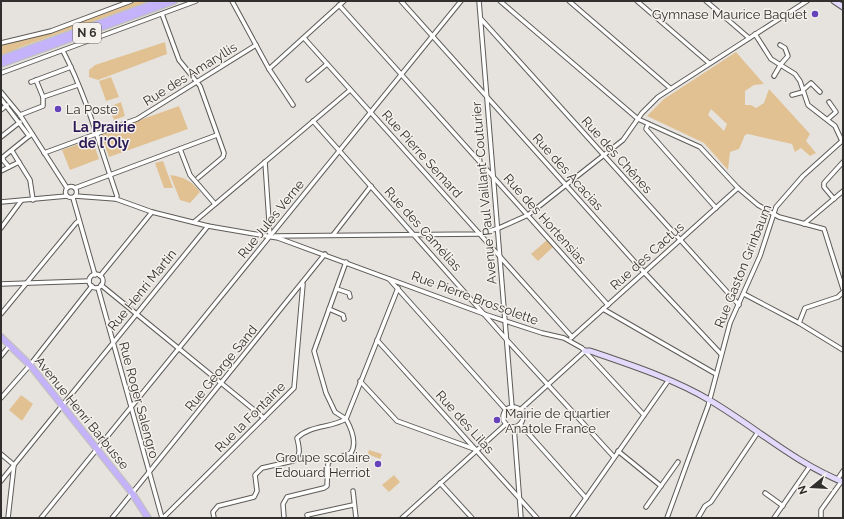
<svg xmlns="http://www.w3.org/2000/svg" width="844" height="519" font-family="Raleway,sans-serif">
<rect width="100%" height="100%" fill="#e6e3df"/>
<!-- green -->
<g fill="#e1c192" fill-rule="evenodd">
<path d="M 135,1 L 151,1 L 21,47 L 1,56 L 1,45 Z"/>
<path d="M 165,42 L 167,54 L 98,80 L 89,77 L 89,70 L 95,65 Z"/>
<path d="M 736,52 L 764,84 L 754,85 L 745,91 L 745,105 L 751,105 L 756,108 L 764,103 L 769,89 L 810,134 L 806,141 L 816,153 L 810,156 L 801,148 L 795,152 L 792,144 L 748,134 L 745,135 L 739,149 L 730,152 L 728,170 L 704,143 L 647,116 L 664,99 ZM 711,109 L 727,124 L 724,131 L 708,115 Z"/>
<path d="M 111,77 L 119,97 L 106,101 L 99,81 Z"/>
<path d="M 121,102 L 125,116 L 114,120 L 109,107 Z"/>
<path d="M 179,106 L 188,129 L 109,157 L 101,134 Z"/>
<path d="M 92,139 L 99,159 L 70,170 L 62,150 Z"/>
<path d="M 163,161 L 173,188 L 164,188 L 155,163 Z"/>
<path d="M 170,175 C 184,177 192,181 200,192 L 190,203 L 180,200 Z"/>
<path d="M 547,240 L 553,247 L 538,261 L 531,254 Z"/>
<path d="M 21,395 L 33,404 L 22,421 L 9,410 Z"/>
<path d="M 369,450 L 382,454 L 380,459 L 368,454 Z"/>
<path d="M 394,475 L 400,482 L 389,492 L 382,485 Z"/>
</g>
<g fill="none" stroke-linecap="round" stroke-linejoin="round">
<!-- street casing -->
<g stroke="#5d5b57" stroke-width="5.5">
<g id="street">
<path d="M 232,1 L 269,69 L 344,1"/>
<path d="M 401,1 L 642,270 L 721,354"/>
<path d="M 479,1 L 512,407"/>
<path d="M 500,1 L 638,119 L 700,147 L 738,188 L 758,205 L 779,217 L 824,229 L 843,289"/>
<path d="M 569,1 L 670,88"/>
<path d="M 637,1 L 709,63"/>
<path d="M 706,1 L 749,38"/>
<path d="M 339,5 L 608,305"/>
<path d="M 162,14 L 179,60 L 200,86 L 224,153 L 223,157 L 198,178"/>
<path d="M 481,19 L 739,305"/>
<path d="M 755,34 L 771,59 L 795,74 L 800,81 L 808,105 L 835,126 L 842,141"/>
<path d="M 304,38 L 572,337"/>
<path d="M 1,43 L 51,31 L 131,1"/>
<path d="M 63,51 C 87,97 100,147 117,196 L 116,199"/>
<path d="M 269,69 L 293,105"/>
<path d="M 1,73 L 196,1"/>
<path d="M 774,76 L 781,64 L 788,56 L 785,48 L 780,45"/>
<path d="M 308,80 L 327,64"/>
<path d="M 31,82 L 71,67"/>
<path d="M 803,90 L 811,83 L 820,92"/>
<path d="M 1,92 L 20,115 L 67,188"/>
<path d="M 792,95 L 803,92"/>
<path d="M 43,97 L 78,85"/>
<path d="M 1,99 L 29,136 L 32,134"/>
<path d="M 1,110 L 7,105"/>
<path d="M 20,115 L 43,106 L 43,97 L 36,80"/>
<path d="M 828,119 L 836,112 L 829,102"/>
<path d="M 313,121 L 506,339 L 614,457"/>
<path d="M 648,124 L 646,129 L 716,208"/>
<path d="M 1,137 L 20,122"/>
<path d="M 180,149 L 190,175 L 215,204"/>
<path d="M 12,151 L 30,180 L 33,200"/>
<path d="M 44,153 L 137,119 L 256,45"/>
<path d="M 265,162 L 270,236"/>
<path d="M 9,167 L 3,160 L 3,157 L 29,136"/>
<path d="M 1,171 L 19,162"/>
<circle cx="71" cy="192" r="5.5"/>
<path d="M 75,188 L 217,135"/>
<path d="M 75,196 L 116,199 L 152,212 L 208,226 L 278,238 L 487,315 L 542,333 L 564,338 L 582,348 L 644,415"/>
<path d="M 73,198 L 95,275"/>
<path d="M 834,199 L 824,187 L 824,183 L 843,162"/>
<path d="M 1,202 L 67,196"/>
<path d="M 194,222 L 350,90"/>
<path d="M 804,224 L 843,191"/>
<path d="M 1,228 L 21,201"/>
<path d="M 333,235 L 371,186"/>
<path d="M 275,236 L 480,234 L 499,228 L 528,215 L 623,140 L 642,113 L 658,97 L 807,1"/>
<circle cx="96" cy="281" r="7"/>
<path d="M 100,276 L 152,212"/>
<path d="M 389,279 L 506,410"/>
<path d="M 1,284 L 89,281"/>
<path d="M 101,285 L 264,418"/>
<path d="M 98,288 L 162,518"/>
<path d="M 337,289 L 349,293 L 350,297"/>
<path d="M 744,294 L 799,323 L 843,350"/>
<path d="M 329,309 L 343,315 L 344,319"/>
<path d="M 603,309 L 716,374"/>
<path d="M 1,314 L 76,223 L 79,221"/>
<path d="M 799,323 L 805,308 L 838,297 L 843,292"/>
<path d="M 571,338 L 738,188"/>
<path d="M 377,340 L 537,518"/>
<path d="M 1,356 L 10,345"/>
<path d="M 360,381 L 397,421 L 477,450"/>
<path d="M 1,398 L 30,365 L 92,286"/>
<circle cx="513" cy="417" r="10"/>
<path d="M 520,410 L 585,351"/>
<path d="M 346,419 L 335,412 L 326,393 L 314,351 L 346,262"/>
<path d="M 346,419 L 398,288"/>
<path d="M 520,424 L 586,498"/>
<path d="M 514,427 L 521,518"/>
<path d="M 618,451 L 661,486"/>
<path d="M 1,454 L 14,465 L 8,518"/>
<path d="M 837,480 L 843,471"/>
<path d="M 1,481 L 208,226"/>
<path d="M 440,483 L 472,518"/>
<path d="M 353,491 L 356,518"/>
<path d="M 765,493 L 783,506"/>
<path d="M 646,507 L 678,462"/>
<path d="M 41,518 L 461,1"/>
<path d="M 112,518 L 325,254"/>
<path d="M 163,518 L 294,388 L 303,284"/>
<path d="M 214,518 L 213,512 L 218,506 L 254,497 L 257,491 L 255,475 L 262,468 L 293,461 C 302,456 299,447 297,438 C 310,425 331,428 346,419"/>
<path d="M 284,518 L 283,504 L 287,497 L 324,488 L 327,486 L 328,463 L 331,460 L 351,453 C 357,443 351,428 346,419"/>
<path d="M 308,518 L 307,515 L 353,505"/>
<path d="M 402,518 L 506,424"/>
<path d="M 572,518 L 668,381"/>
<path d="M 667,518 L 708,406 L 730,323 L 760,256 L 776,207 L 803,176 L 843,140"/>
<path d="M 698,518 L 705,506 L 711,502 L 758,432"/>
<path d="M 774,518 L 810,466"/>
<path d="M 821,518 L 821,510 L 841,482"/>
</g>
</g>
<!-- secondary casing -->
<g stroke="#5d5b57" stroke-width="7">
<g id="secondary">
<path d="M 834,1 L 843,7"/>
<path d="M 585,351 L 590,351 C 631,365 674,379 711,401 C 755,427 795,463 843,482"/>
</g>
</g>
<!-- primary casing -->
<g stroke="#c1c1c0" stroke-width="8">
<g id="primary">
<path d="M 1,59 L 161,1"/>
<path d="M 1,64 L 174,1"/>
<path d="M 1,337 L 30,365 L 132,493 L 148,518"/>
</g>
</g>
<!-- street -->
<use href="#street" stroke="#fff" stroke-width="3.5"/>
<!-- secondary -->
<use href="#secondary" stroke="#e2d9fd" stroke-width="5"/>
<!-- primary -->
<use href="#primary" stroke="#c4b3fb" stroke-width="5.5"/>
</g>
<!-- markers -->
<g fill="#6642bb" stroke="#f4f0ec" stroke-width="1.5">
<circle cx="815" cy="14" r="4"/>
<circle cx="58" cy="109" r="4"/>
<circle cx="497" cy="420" r="4"/>
<circle cx="378" cy="464" r="4"/>
</g>
<g text-anchor="middle" dominant-baseline="central" stroke-width="3" stroke-linejoin="round" paint-order="stroke">
<!-- shield labels -->
<rect fill="#f4f0ec" stroke="#6c6a67" stroke-width="1" x="73" y="23" width="28" height="20" rx="3"/>
<g font-size="12" font-weight="bold" fill="#31302e">
<text x="87" y="33">N 6</text>
</g>
<!-- poi labels -->
<g font-size="13" fill="#31302e" stroke="#f4f0ec" text-anchor="end">
<text x="807" y="14">Gymnase Maurice Baquet</text>
<text x="66" y="109" text-anchor="start">La Poste</text>
<text x="505" y="413" text-anchor="start">Mairie de quartier<tspan x="505" dy="15">Anatole France</tspan></text>
<text x="370" y="457">Groupe scolaire<tspan x="370" dy="15">Edouard Herriot</tspan></text>
</g>
<!-- street labels -->
<g font-size="13" fill="#31302e" stroke="#f4f0ec">
<text transform="translate(190 74) rotate(-32)">Rue des Amaryllis</text>
<text transform="translate(422 154) rotate(48)">Rue Pierre Semard</text>
<text transform="translate(617 155) rotate(48)">Rue des Chênes</text>
<text transform="translate(568 172) rotate(48)">Rue des Acacias</text>
<text transform="translate(484 193) rotate(-95)">Avenue Paul Vaillant-Couturier</text>
<text transform="translate(271 219) rotate(-51)">Rue Jules Verne</text>
<text transform="translate(545 219) rotate(48)">Rue des Hortensias</text>
<text transform="translate(423 229) rotate(48)">Rue des Camélias</text>
<text transform="translate(647 256) rotate(-42)">Rue des Cactus</text>
<text transform="translate(743 266) rotate(-68)">Rue Gaston Grinbaum</text>
<text transform="translate(142 290) rotate(-51)">Rue Henri Martin</text>
<text transform="translate(475 298) rotate(20)">Rue Pierre Brossolette</text>
<text transform="translate(221 368) rotate(-51)">Rue George Sand</text>
<text transform="translate(139 400) rotate(75)">Rue Roger Salengro</text>
<text transform="translate(82 413) rotate(51)">Avenue Henri Barbusse</text>
<text transform="translate(250 417) rotate(-45)">Rue la Fontaine</text>
<text transform="translate(465 422) rotate(48)">Rue des Lilas</text>
</g>
<!-- neighbourhood labels -->
<g font-size="14" font-weight="bold" fill="#2c1b55" stroke="#f4f0ec">
<text x="104" y="127">La Prairie<tspan x="104" dy="16">de l'Oly</tspan></text>
</g>
</g>
<!-- border -->
<rect width="844" height="519" fill="none" stroke="#31302e" stroke-width="4"/>
<!-- north arrow -->
<g transform="translate(812 487) rotate(252)" stroke="#f4f0ec" stroke-width="3" paint-order="stroke">
<path d="M0-3L7 15L0 10L-7 15Z" fill="#31302e"/>
<text y="-6" font-size="11" font-weight="bold" text-anchor="middle" fill="#31302e">N</text>
</g>
</svg>
